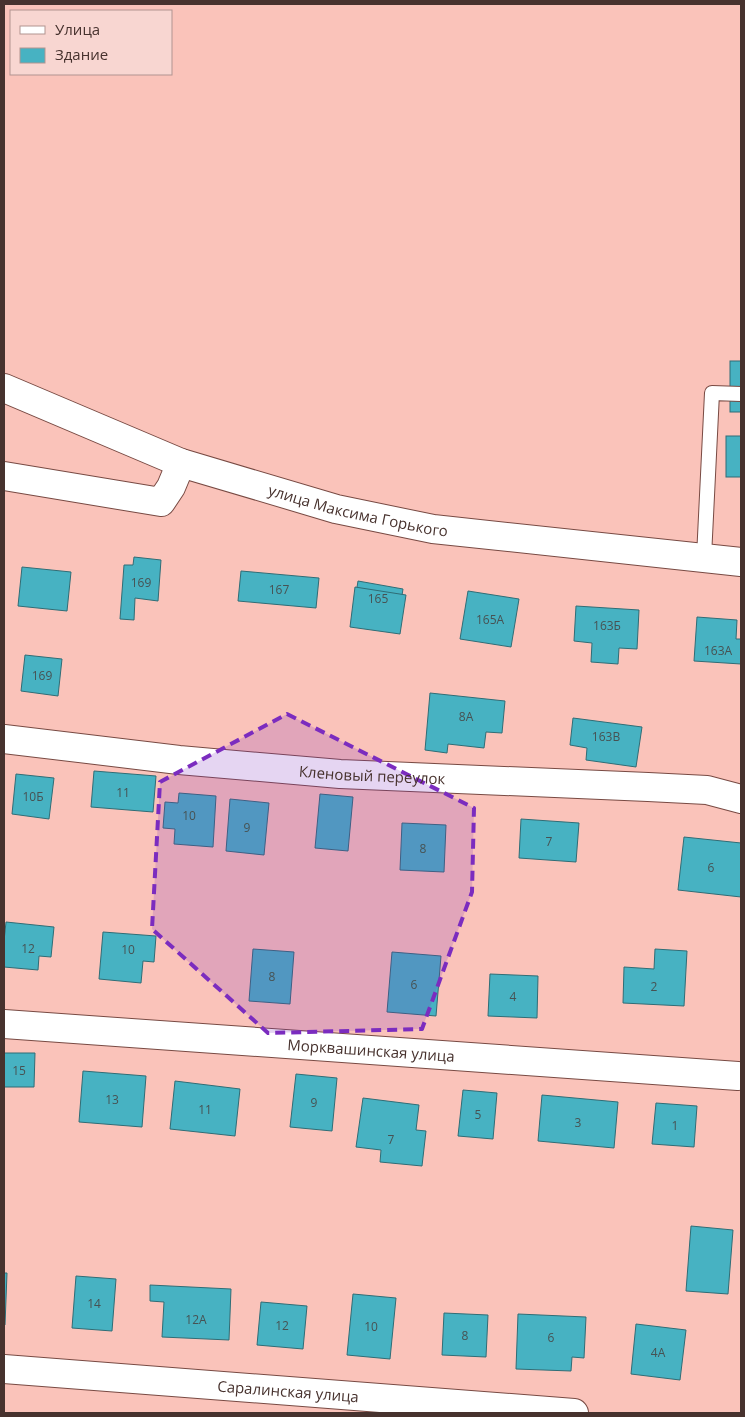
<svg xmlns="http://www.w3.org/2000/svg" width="745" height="1417" font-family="'Open Sans',sans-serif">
<rect width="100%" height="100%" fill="#fac3ba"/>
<!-- building -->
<g fill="#47b2c2" stroke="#2f6d76">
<rect x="730" y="361" width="11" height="51"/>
<rect x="726" y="436" width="15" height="41"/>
<path d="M 134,557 L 161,560 L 158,601 L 135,598 L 134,620 L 120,619 L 124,565 L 133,565 Z"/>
<path d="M 22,567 L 71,572 L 67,611 L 18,606 Z"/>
<path d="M 241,571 L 319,578 L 316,608 L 238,601 Z"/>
<path d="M 358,581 L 403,589 L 399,614 L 354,606 Z"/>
<path d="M 355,587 L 406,595 L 400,634 L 350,627 Z"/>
<path d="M 468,591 L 519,599 L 511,647 L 460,639 Z"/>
<path d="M 576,606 L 639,610 L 637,649 L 619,648 L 618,664 L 591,662 L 592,643 L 574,641 Z"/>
<path d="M 697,617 L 737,620 L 736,639 L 741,639 L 741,664 L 694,661 Z"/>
<path d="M 25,655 L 62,659 L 58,696 L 21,691 Z"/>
<path d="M 430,693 L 505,701 L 502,733 L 486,732 L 484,748 L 448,744 L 447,753 L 425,750 Z"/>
<path d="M 573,718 L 642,727 L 636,767 L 586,760 L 587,748 L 570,745 Z"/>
<path d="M 94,771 L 156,776 L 153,812 L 91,807 Z"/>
<path d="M 16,774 L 54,778 L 49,819 L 12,814 Z"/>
<path d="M 179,793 L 216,796 L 213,847 L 174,844 L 175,829 L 163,828 L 165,802 L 178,803 Z"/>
<path d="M 320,794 L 353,797 L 348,851 L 315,848 Z"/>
<path d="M 230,799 L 269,803 L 264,855 L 226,851 Z"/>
<path d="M 521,819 L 579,823 L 576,862 L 519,858 Z"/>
<path d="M 402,823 L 446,825 L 444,872 L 400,870 Z"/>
<path d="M 684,837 L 741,843 L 741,897 L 678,890 Z"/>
<path d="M 6,922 L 54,927 L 51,957 L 39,956 L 38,970 L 4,967 L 4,941 Z"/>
<path d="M 103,932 L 156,936 L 154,962 L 143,961 L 141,983 L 99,979 Z"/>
<path d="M 253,949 L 294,952 L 290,1004 L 249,1001 Z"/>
<path d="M 655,949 L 687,951 L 684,1006 L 623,1003 L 624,967 L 654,969 Z"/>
<path d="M 392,952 L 441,956 L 436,1016 L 387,1012 Z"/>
<path d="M 490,974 L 538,976 L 537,1018 L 488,1016 Z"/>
<path d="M 4,1053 L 35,1053 L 34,1087 L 4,1087 Z"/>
<path d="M 83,1071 L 146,1076 L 142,1127 L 79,1122 Z"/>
<path d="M 296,1074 L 337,1078 L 332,1131 L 290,1127 Z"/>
<path d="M 175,1081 L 240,1089 L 235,1136 L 170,1129 Z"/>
<path d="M 463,1090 L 497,1093 L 493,1139 L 458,1136 Z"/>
<path d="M 542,1095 L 618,1102 L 614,1148 L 538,1141 Z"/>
<path d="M 363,1098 L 419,1105 L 416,1130 L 426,1131 L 422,1166 L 380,1162 L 381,1150 L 356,1147 Z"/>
<path d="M 656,1103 L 697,1106 L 694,1147 L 652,1144 Z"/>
<path d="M 691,1226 L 733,1230 L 728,1294 L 686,1291 Z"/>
<path d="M 4,1273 L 7,1273 L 5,1325 L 4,1325 Z"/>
<path d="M 76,1276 L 116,1279 L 112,1331 L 72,1328 Z"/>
<path d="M 150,1285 L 231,1289 L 229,1340 L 162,1337 L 164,1302 L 150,1301 Z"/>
<path d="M 353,1294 L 396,1298 L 390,1359 L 347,1355 Z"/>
<path d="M 261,1302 L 307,1306 L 303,1349 L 257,1345 Z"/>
<path d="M 444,1313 L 488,1315 L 486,1357 L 442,1355 Z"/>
<path d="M 518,1314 L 586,1317 L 584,1358 L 572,1357 L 571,1371 L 516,1369 Z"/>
<path d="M 636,1324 L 686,1330 L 680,1380 L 631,1374 Z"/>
</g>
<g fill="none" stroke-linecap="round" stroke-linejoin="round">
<!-- service casing -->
<g stroke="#784a43" stroke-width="16">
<path id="service" d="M 704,557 L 712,393 L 741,394"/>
</g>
<!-- minor casing -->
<g stroke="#784a43" stroke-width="30">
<g id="minor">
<path d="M 4,476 L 161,502 L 171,487 L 181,463"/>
<path id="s1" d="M 4,739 L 179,760 L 340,774 L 648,787 L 707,790 L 741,799"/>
<path id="s2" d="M 4,1024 L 738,1076"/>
<path id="s3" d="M 4,1369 L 574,1413"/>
</g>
</g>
<!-- tertiary casing -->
<g stroke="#784a43" stroke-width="30">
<g id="tertiary">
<path id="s4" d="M 4,388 L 181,463 L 336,509 L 433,529 L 741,562"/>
</g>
</g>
<!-- service -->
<use href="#service" stroke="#fff" stroke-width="14"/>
<!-- minor -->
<use href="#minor" stroke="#fff" stroke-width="28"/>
<!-- tertiary -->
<use href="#tertiary" stroke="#fff" stroke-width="28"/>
</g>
<!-- marked area -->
<path fill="#7b2cbf" fill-opacity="0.2" stroke="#7b2cbf" stroke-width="4" stroke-dasharray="10 6" stroke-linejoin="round" d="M 287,714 L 474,808 L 472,892 L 422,1029 L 268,1033 L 152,929 L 160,782 Z"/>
<g text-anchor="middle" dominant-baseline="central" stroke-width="4.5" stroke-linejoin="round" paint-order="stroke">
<!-- number labels -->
<g font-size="12" fill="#475253">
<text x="141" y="582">169</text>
<text x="279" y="589">167</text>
<text x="378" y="598">165</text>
<text x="490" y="619">165А</text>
<text x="607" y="625">163Б</text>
<text x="718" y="650">163А</text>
<text x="42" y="675">169</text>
<text x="466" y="716">8А</text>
<text x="606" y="736">163В</text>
<text x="123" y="792">11</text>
<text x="33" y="796">10Б</text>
<text x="189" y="815">10</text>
<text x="247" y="827">9</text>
<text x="549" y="841">7</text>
<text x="423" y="848">8</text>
<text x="711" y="867">6</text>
<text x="28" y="948">12</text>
<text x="128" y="949">10</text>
<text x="272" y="976">8</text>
<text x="414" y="984">6</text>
<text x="654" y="986">2</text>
<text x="513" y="996">4</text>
<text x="19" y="1070">15</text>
<text x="112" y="1099">13</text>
<text x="314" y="1102">9</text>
<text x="205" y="1109">11</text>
<text x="478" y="1114">5</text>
<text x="578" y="1122">3</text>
<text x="675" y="1125">1</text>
<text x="391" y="1139">7</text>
<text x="94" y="1303">14</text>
<text x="196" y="1319">12А</text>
<text x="282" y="1325">12</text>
<text x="371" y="1326">10</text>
<text x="465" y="1335">8</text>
<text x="551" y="1337">6</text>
<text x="658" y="1352">4А</text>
</g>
<!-- street labels -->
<g font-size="15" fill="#47322e" stroke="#f8d6d1">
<text stroke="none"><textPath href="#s4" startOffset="376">улица Максима Горького</textPath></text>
<text stroke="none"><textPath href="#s1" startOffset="370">Кленовый переулок</textPath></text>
<text stroke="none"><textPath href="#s2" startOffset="368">Морквашинская улица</textPath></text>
<text stroke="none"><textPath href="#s3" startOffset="285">Саралинская улица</textPath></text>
</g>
</g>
<!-- border -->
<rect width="745" height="1417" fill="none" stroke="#47322e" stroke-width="10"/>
<!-- legend -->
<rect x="10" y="10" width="162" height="65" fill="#f8d6d1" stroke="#b19490"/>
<rect x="20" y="26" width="25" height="8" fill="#ffffff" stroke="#b19490"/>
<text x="55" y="35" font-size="15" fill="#47322e">Улица</text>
<rect x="20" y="48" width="25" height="15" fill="#47b2c2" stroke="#b19490"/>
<text x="55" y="60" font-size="15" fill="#47322e">Здание</text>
</svg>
